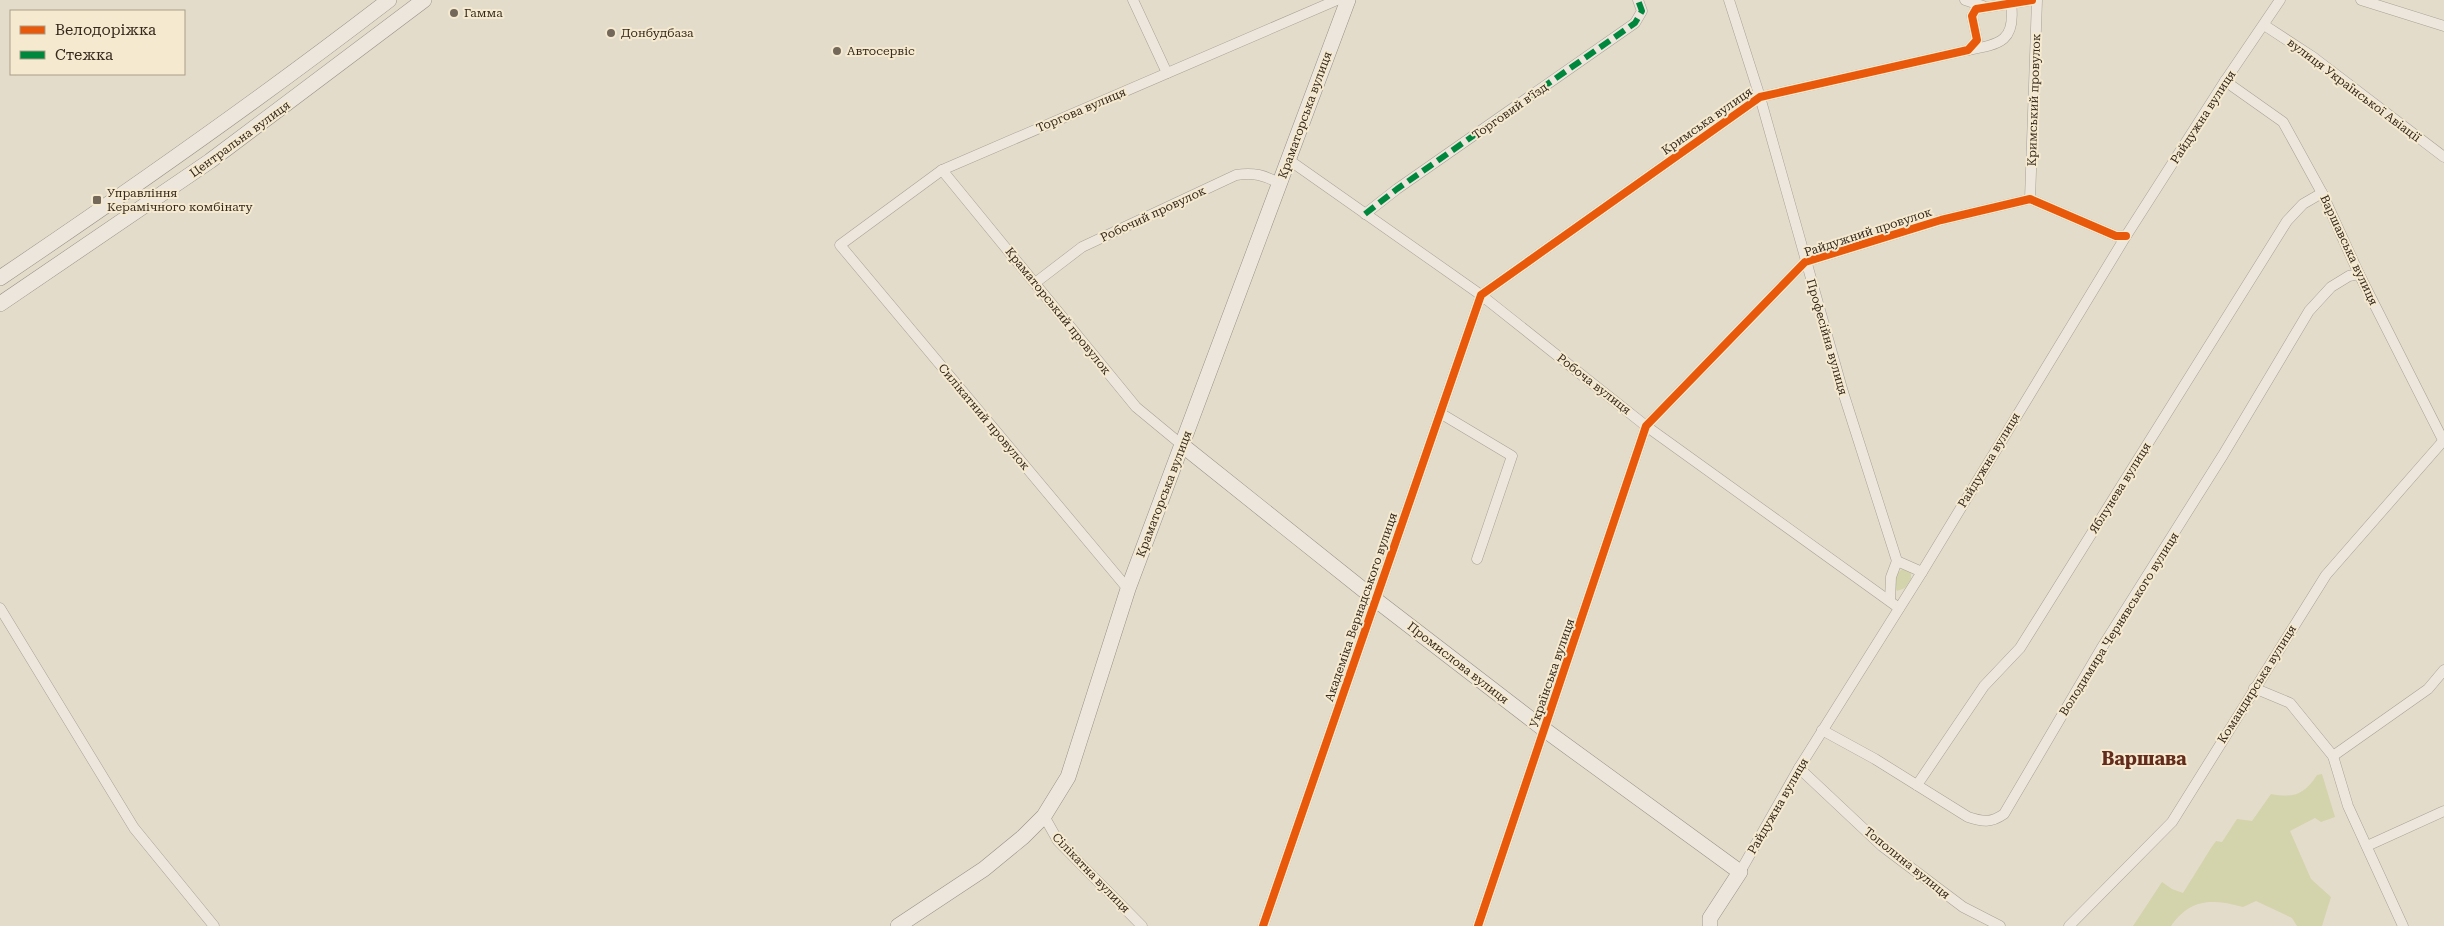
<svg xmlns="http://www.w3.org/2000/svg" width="2444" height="926" font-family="'Roboto Serif',serif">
<rect width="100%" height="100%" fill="#e4dcca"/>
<!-- green -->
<g fill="#d3d3ac">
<path d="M 1902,569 L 1911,572 L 1911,579 L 1905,588 L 1897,591 L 1893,585 L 1893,578 Z"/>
<path d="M 2322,774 L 2335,817 L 2321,822 L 2315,818 L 2290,831 L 2311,879 L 2331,897 L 2322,926 L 2297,926 L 2292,918 L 2256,901 L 2243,907 C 2212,899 2191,898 2171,926 L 2133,926 L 2162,882 L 2172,889 L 2183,893 L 2211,848 L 2216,841 L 2222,842 L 2237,819 L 2252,821 L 2271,794 C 2294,798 2304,795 2317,775 Z"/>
</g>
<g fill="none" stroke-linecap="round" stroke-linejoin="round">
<!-- street casing -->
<g stroke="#a9a194" stroke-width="11">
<g id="street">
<path d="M 1133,0 L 1167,73"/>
<path d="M 1729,0 L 1760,97 L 1843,392 L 1897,561 L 1922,572"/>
<path d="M 1965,0 L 1983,6"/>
<path d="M 2361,0 L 2444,26"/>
<path d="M 2264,25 L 2313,57 L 2444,157"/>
<path d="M 1968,50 C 2001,44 2016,41 2011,3"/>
<path d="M 2225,81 L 2283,122 L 2322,193 L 2359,274 L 2444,442"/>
<path d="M 1289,160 L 1481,295 L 1646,426 L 1899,608"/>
<path d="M 942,170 L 1136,407 L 1182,445"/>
<path d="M 2030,199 L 2037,0"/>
<path d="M 1365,214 L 1397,189 L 1635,23 L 1642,11 L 1638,0"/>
<path d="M 1035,283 L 1082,247 L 1236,175 C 1253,172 1265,175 1280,184"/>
<path d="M 1440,413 L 1512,456 L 1477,559"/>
<path d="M 1128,589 L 840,245 L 942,170 L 1337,0"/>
<path d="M 1890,600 L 1891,577 L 1897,561"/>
<path d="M 0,608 L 134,828 L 214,926"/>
<path d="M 2254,688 L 2290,703 L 2333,756 L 2348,806 L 2403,926"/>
<path d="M 1822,730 L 1875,759 L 1968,817 C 1983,822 1991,823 2004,814 L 2101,649 L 2223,455 L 2309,311 L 2331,287 L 2349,276 L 2359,274"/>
<path d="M 2333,756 L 2428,689 L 2444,670"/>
<path d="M 1799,768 L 1882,846 L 1963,907 L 2000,926"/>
<path d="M 1917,785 L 1984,686 L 2020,648 L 2287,221 L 2303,204 L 2322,193"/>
<path d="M 1044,816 L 1058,841 L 1142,926"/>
<path d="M 2367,846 L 2444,811"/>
<path d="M 1740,872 L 1799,768 L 1922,572 L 2126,236 L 2225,81 L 2280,0"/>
<path d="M 1263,926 L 1481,295 L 1760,97 L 1968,50 L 1977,40 L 1972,16 L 1976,9 L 2032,0"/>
<path d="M 1478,926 L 1646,426 L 1805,262 L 1941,220 L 2030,199 L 2116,236 L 2126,236"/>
<path d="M 2069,926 L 2172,822 L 2326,575 L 2444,440"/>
</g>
</g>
<!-- secondary casing -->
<g stroke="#989084" stroke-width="16">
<g id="secondary">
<path d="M 0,278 C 132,189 263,97 389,0"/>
<path d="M 0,304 L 210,161 L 424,0"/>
<path d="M 1182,445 L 1376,600 L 1545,730 L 1740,872 L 1710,918 L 1710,926"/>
<path d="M 898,926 L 984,869 L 1023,837 L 1044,816 L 1068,777 L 1128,589 L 1348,0"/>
</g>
</g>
<!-- street -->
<use href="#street" stroke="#ece6dc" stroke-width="10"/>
<!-- secondary -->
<use href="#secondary" stroke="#ece6dc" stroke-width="15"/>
<!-- quiet -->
<path stroke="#00873e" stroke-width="6" stroke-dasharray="12 6" stroke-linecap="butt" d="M 1365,214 L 1397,189 L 1635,23 L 1642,11 L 1638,0"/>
<!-- cycleway casing -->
<g stroke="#f5ead0" stroke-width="11">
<g id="cycleway">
<path d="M 1263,926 L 1481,295 L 1760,97 L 1968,50 L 1977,40 L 1972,16 L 1976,9 L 2032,0"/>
<path d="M 1478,926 L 1646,426 L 1805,262 L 1941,220 L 2030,199 L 2116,236 L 2126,236"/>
</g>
</g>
<!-- cycleway -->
<use href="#cycleway" stroke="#e8590c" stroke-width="8"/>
</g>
<!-- markers -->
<g fill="#736859" stroke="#f5ead0" stroke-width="2">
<circle cx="454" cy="13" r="5"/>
<circle cx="611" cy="33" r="5"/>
<circle cx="837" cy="51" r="5"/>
<rect x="92" y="195" width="10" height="10" rx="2.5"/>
</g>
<g text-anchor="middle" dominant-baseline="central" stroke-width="4" stroke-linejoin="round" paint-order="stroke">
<!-- poi labels -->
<g font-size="12" fill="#36291c" stroke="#f5ead0" text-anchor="start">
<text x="464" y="13">Гамма</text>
<text x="621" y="33">Донбудбаза</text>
<text x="847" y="51">Автосервіс</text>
<text x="107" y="193">Управління<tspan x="107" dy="14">Керамічного комбінату</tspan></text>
</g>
<!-- street labels -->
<g font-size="12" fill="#36291c" stroke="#f5ead0">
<text transform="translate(2354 90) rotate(37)">вулиця Української Авіації</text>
<text transform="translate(2034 100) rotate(-88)">Кримський провулок</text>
<text transform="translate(1081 110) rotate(-23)">Торгова вулиця</text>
<text transform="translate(1510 111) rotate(-35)">Торговий в’їзд</text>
<text transform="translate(1305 115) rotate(-70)">Краматорська вулиця</text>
<text transform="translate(2203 117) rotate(-57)">Райдужна вулиця</text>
<text transform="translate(1707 121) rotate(-35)">Кримська вулиця</text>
<text transform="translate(240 139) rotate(-36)">Центральна вулиця</text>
<text transform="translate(1153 214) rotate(-25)">Робочий провулок</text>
<text transform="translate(1868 232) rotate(-18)">Райдужний провулок</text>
<text transform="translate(2349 250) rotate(65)">Варшавська вулиця</text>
<text transform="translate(1058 311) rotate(51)">Краматорський провулок</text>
<text transform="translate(1827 337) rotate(74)">Професійна вулиця</text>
<text transform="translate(1594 384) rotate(38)">Робоча вулиця</text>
<text transform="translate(984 417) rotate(50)">Силікатний провулок</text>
<text transform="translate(1989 460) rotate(-59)">Райдужна вулиця</text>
<text transform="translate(2120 488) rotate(-58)">Яблунева вулиця</text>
<text transform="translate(1164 494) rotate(-69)">Краматорська вулиця</text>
<text transform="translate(1361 607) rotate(-71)">Академіка Вернадського вулиця</text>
<text transform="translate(2119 624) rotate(-58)">Володимира Чернявського вулиця</text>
<text transform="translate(1458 663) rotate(38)">Промислова вулиця</text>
<text transform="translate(1552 673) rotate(-71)">Українська вулиця</text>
<text transform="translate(2257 684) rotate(-58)">Командирська вулиця</text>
<text transform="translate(1778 806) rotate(-60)">Райдужна вулиця</text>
<text transform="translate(1907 863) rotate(39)">Тополина вулиця</text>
<text transform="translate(1091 873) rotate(46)">Сілікатна вулиця</text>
</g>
<!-- district labels -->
<g font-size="18" font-weight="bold" fill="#632b1c" stroke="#f5ead0">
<text x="2144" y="758">Варшава</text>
</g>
</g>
<!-- legend -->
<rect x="10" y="10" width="175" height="65" fill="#f5ead0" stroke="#a99d88"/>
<rect x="20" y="26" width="25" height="8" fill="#e8590c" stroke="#a99d88"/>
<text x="55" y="35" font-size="15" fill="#36291c">Велодоріжка</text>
<rect x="20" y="51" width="25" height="8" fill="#00873e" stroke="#a99d88"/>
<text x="55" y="60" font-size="15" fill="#36291c">Стежка</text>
</svg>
